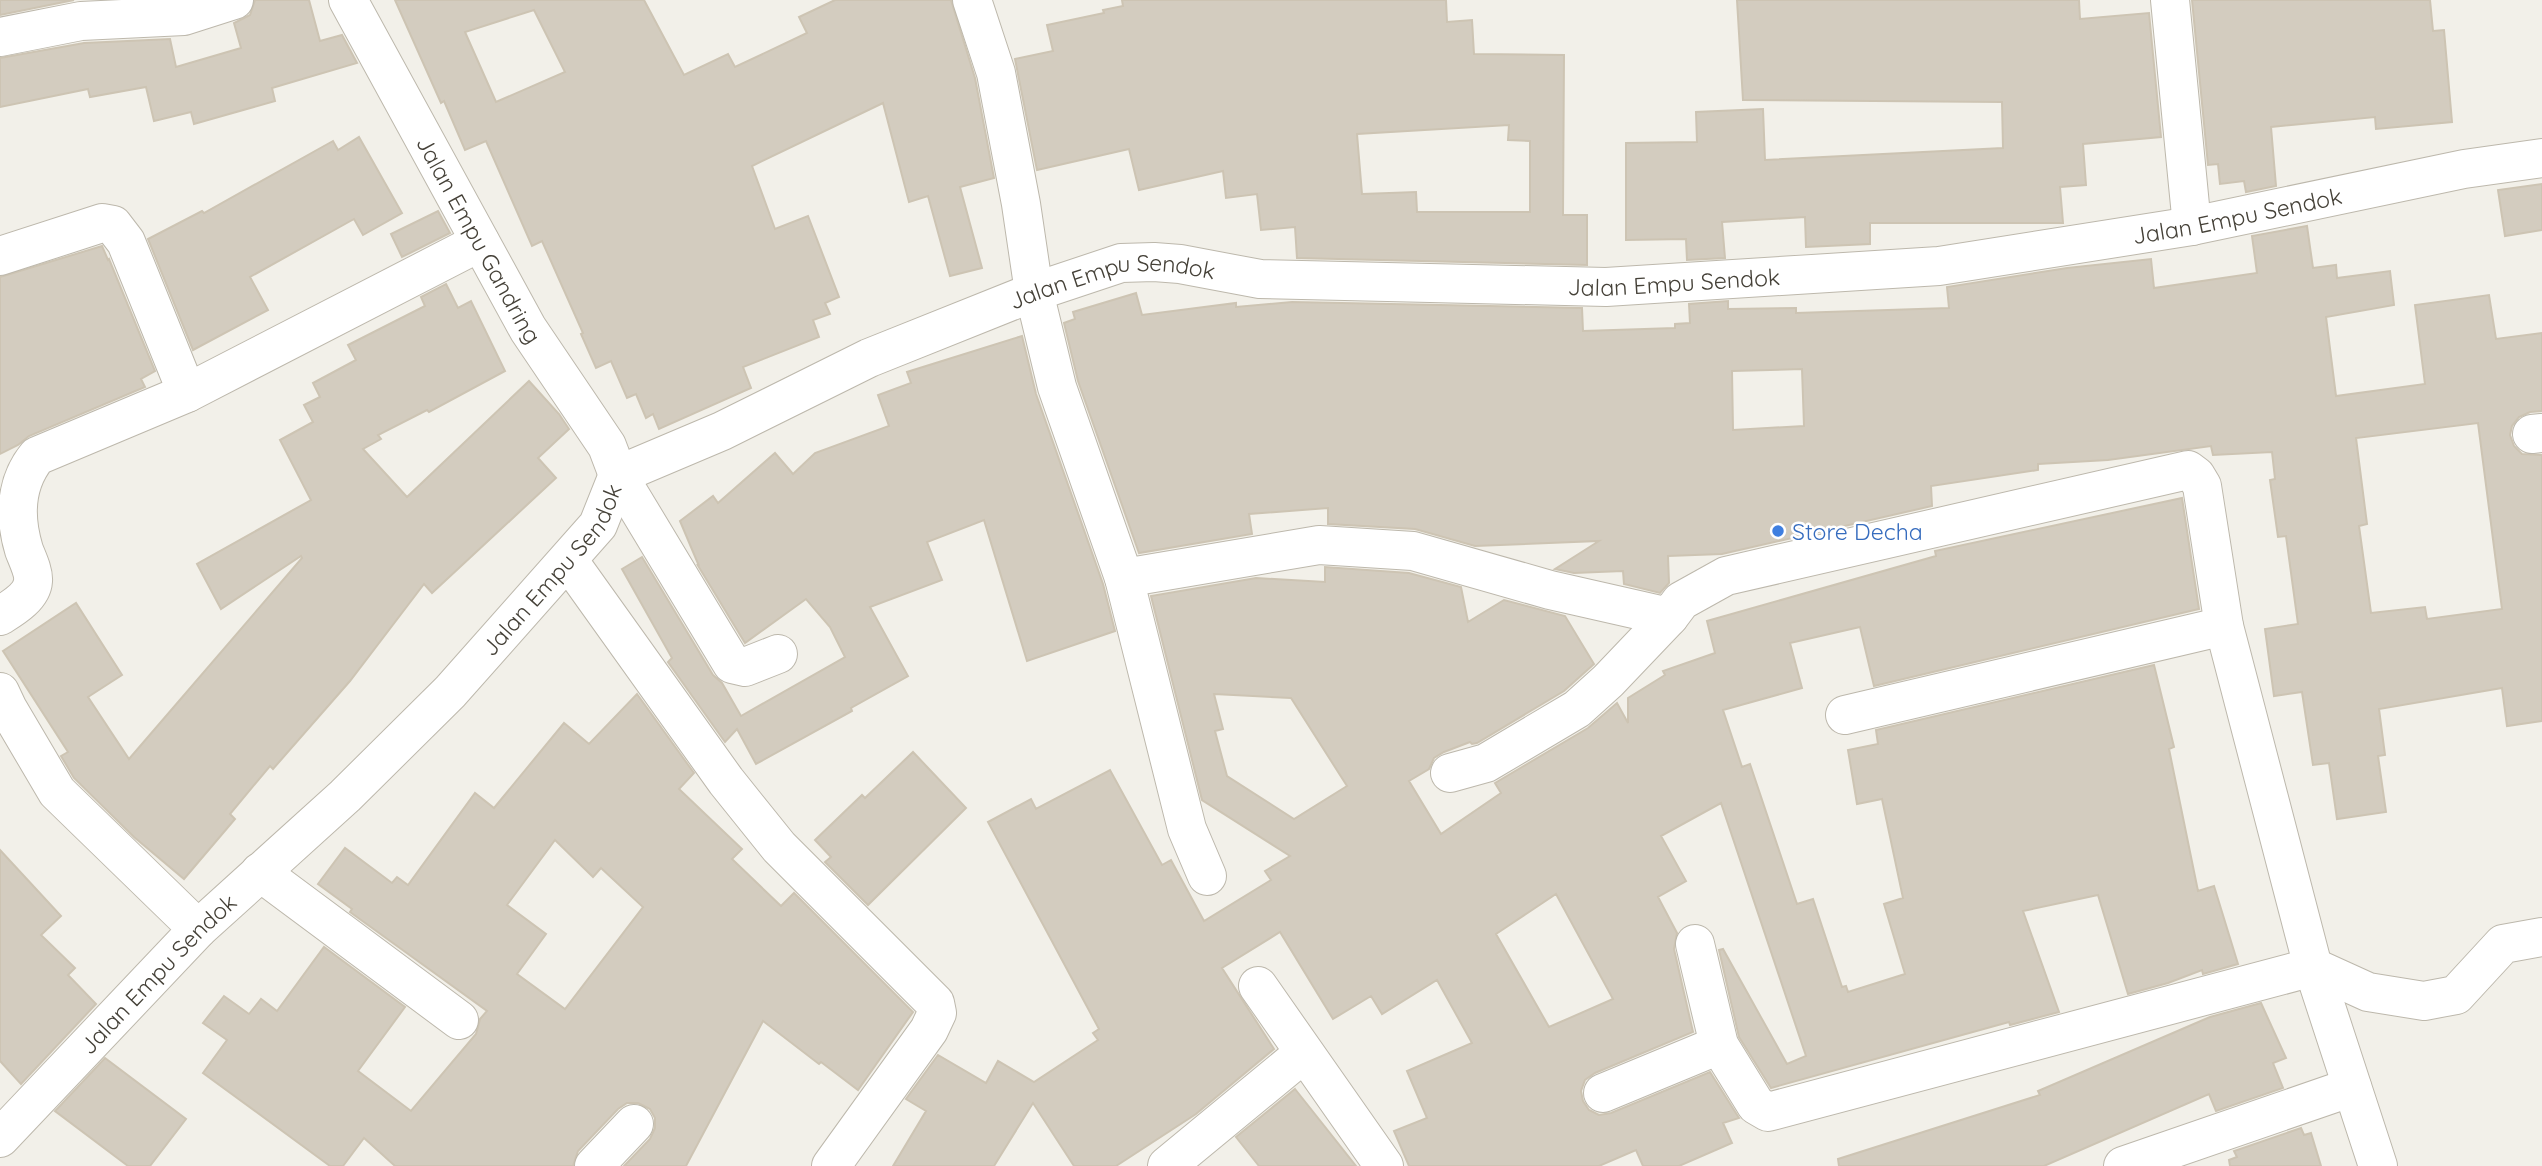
<svg xmlns="http://www.w3.org/2000/svg" width="2542" height="1166" font-family="Quicksand,sans-serif">
<rect width="100%" height="100%" fill="#f2f0e9"/>
<!-- building -->
<g fill="#d3ccbf" stroke="#cdc4b3" stroke-width="2" fill-rule="evenodd">
<path d="M 0,0 L 74,0 L 0,15 Z"/>
<path d="M 255,0 L 309,0 L 320,41 L 342,35 L 357,63 L 272,88 L 275,101 L 194,124 L 191,112 L 154,121 L 146,87 L 90,97 L 88,89 L 0,107 L 0,58 L 84,43 L 170,39 L 176,67 L 241,48 L 234,23 L 250,15 Z"/>
<path d="M 395,0 L 644,0 L 684,75 L 728,54 L 735,67 L 807,33 L 799,17 L 835,0 L 951,0 L 975,78 L 994,178 L 960,187 L 982,268 L 950,276 L 928,196 L 909,202 L 883,103 L 752,166 L 775,229 L 808,216 L 839,297 L 825,303 L 830,314 L 813,320 L 819,337 L 743,367 L 751,388 L 659,429 L 653,414 L 646,418 L 636,394 L 627,398 L 611,361 L 596,368 L 581,334 L 583,333 L 542,241 L 532,246 L 486,141 L 465,150 L 444,101 L 441,103 ZM 534,10 L 565,72 L 496,102 L 465,32 Z"/>
<path d="M 1122,0 L 1446,0 L 1447,22 L 1472,20 L 1474,54 L 1564,55 L 1563,215 L 1587,215 L 1587,265 L 1297,258 L 1295,227 L 1261,230 L 1257,194 L 1226,198 L 1223,171 L 1139,190 L 1129,149 L 1037,170 L 1015,59 L 1053,51 L 1047,25 L 1104,13 L 1103,10 L 1123,6 ZM 1509,125 L 1508,140 L 1530,141 L 1530,212 L 1417,212 L 1416,192 L 1362,194 L 1357,134 Z"/>
<path d="M 1737,0 L 2079,0 L 2080,19 L 2149,13 L 2161,137 L 2083,144 L 2086,185 L 2060,187 L 2063,223 L 1870,223 L 1870,244 L 1806,247 L 1805,217 L 1722,222 L 1725,258 L 1687,260 L 1686,239 L 1626,240 L 1626,143 L 1697,142 L 1696,112 L 1763,109 L 1765,160 L 2003,148 L 2002,102 L 1743,100 Z"/>
<path d="M 2192,0 L 2430,0 L 2433,31 L 2444,30 L 2452,122 L 2376,129 L 2375,117 L 2271,127 L 2276,186 L 2246,192 L 2244,181 L 2220,184 L 2218,164 L 2208,165 Z"/>
<path d="M 359,137 L 402,213 L 363,235 L 354,219 L 250,277 L 268,310 L 193,350 L 148,239 L 202,211 L 204,213 L 333,141 L 338,150 Z"/>
<path d="M 2542,184 L 2542,230 L 2505,236 L 2498,190 Z"/>
<path d="M 438,211 L 450,233 L 402,257 L 391,234 Z"/>
<path d="M 2307,226 L 2313,268 L 2336,265 L 2337,278 L 2390,271 L 2394,305 L 2326,317 L 2336,396 L 2425,384 L 2415,305 L 2489,295 L 2496,339 L 2542,333 L 2542,411 L 2530,412 L 2519,417 L 2512,426 L 2510,435 L 2514,446 L 2522,454 L 2542,455 L 2542,721 L 2507,726 L 2502,688 L 2379,709 L 2385,755 L 2378,756 L 2386,812 L 2337,819 L 2329,763 L 2313,765 L 2302,692 L 2274,696 L 2265,629 L 2298,624 L 2286,536 L 2278,537 L 2270,480 L 2275,479 L 2272,452 L 2213,455 L 2211,446 L 2108,460 L 2038,464 L 2038,470 L 1931,486 L 1932,506 L 1722,554 L 1668,556 L 1669,583 L 1660,593 L 1624,584 L 1623,571 L 1574,573 L 1555,569 L 1599,541 L 1475,546 L 1415,529 L 1328,524 L 1328,508 L 1249,514 L 1252,534 L 1139,553 L 1078,381 L 1064,323 L 1075,319 L 1073,312 L 1136,293 L 1142,315 L 1236,303 L 1236,307 L 1292,302 L 1582,308 L 1583,331 L 1675,328 L 1675,324 L 1690,323 L 1689,304 L 1728,301 L 1728,309 L 1796,308 L 1796,313 L 1949,308 L 1947,287 L 2067,268 L 2151,259 L 2154,288 L 2257,273 L 2252,236 ZM 1802,369 L 1804,426 L 1733,430 L 1732,371 ZM 2478,423 L 2502,609 L 2427,619 L 2425,607 L 2371,613 L 2359,526 L 2367,524 L 2356,438 Z"/>
<path d="M 102,246 L 108,260 L 109,259 L 155,371 L 141,379 L 145,387 L 29,436 L 18,445 L 0,454 L 0,277 Z"/>
<path d="M 446,284 L 458,308 L 471,301 L 505,371 L 429,412 L 427,410 L 378,435 L 381,439 L 363,449 L 407,497 L 529,381 L 559,414 L 569,429 L 538,458 L 556,478 L 432,593 L 424,584 L 350,681 L 273,769 L 270,766 L 230,814 L 235,819 L 184,879 L 134,837 L 74,778 L 61,756 L 68,752 L 3,651 L 76,603 L 122,675 L 88,697 L 129,759 L 302,558 L 301,556 L 221,609 L 197,564 L 311,500 L 280,440 L 313,422 L 304,405 L 320,397 L 313,383 L 356,360 L 348,345 L 425,306 L 421,297 Z"/>
<path d="M 1022,336 L 1036,394 L 1103,584 L 1115,631 L 1027,661 L 984,520 L 927,542 L 942,580 L 870,607 L 908,676 L 851,708 L 852,711 L 756,764 L 737,729 L 725,742 L 668,662 L 672,658 L 622,569 L 642,557 L 713,675 L 722,683 L 741,716 L 845,657 L 830,627 L 806,599 L 745,643 L 697,564 L 699,566 L 680,521 L 713,496 L 718,503 L 775,453 L 793,474 L 815,453 L 889,426 L 878,395 L 911,383 L 907,372 Z"/>
<path d="M 2182,498 L 2199,609 L 1874,686 L 1860,627 L 1790,643 L 1802,688 L 1723,710 L 1742,767 L 1750,764 L 1797,904 L 1813,899 L 1842,987 L 1846,986 L 1848,992 L 1905,974 L 1884,904 L 1903,898 L 1882,799 L 1857,804 L 1848,750 L 1878,744 L 1876,730 L 2154,665 L 2174,747 L 2169,749 L 2198,891 L 2214,886 L 2238,964 L 2203,974 L 2202,970 L 2168,983 L 2128,994 L 2098,895 L 2023,911 L 2059,1012 L 2010,1025 L 2009,1022 L 1771,1088 L 1739,1037 L 1719,950 L 1723,949 L 1787,1064 L 1806,1056 L 1721,803 L 1661,836 L 1686,881 L 1658,897 L 1677,933 L 1674,949 L 1693,1032 L 1595,1073 L 1585,1080 L 1581,1091 L 1583,1101 L 1589,1110 L 1599,1115 L 1611,1113 L 1710,1072 L 1739,1118 L 1723,1123 L 1732,1143 L 1679,1166 L 1643,1166 L 1636,1150 L 1599,1166 L 1409,1166 L 1394,1131 L 1427,1118 L 1407,1071 L 1472,1043 L 1437,980 L 1382,1014 L 1371,996 L 1333,1019 L 1280,932 L 1222,968 L 1274,1049 L 1196,1114 L 1116,1166 L 1074,1166 L 1033,1103 L 994,1166 L 893,1166 L 926,1111 L 906,1099 L 938,1055 L 986,1083 L 998,1061 L 1034,1082 L 1098,1040 L 1093,1033 L 1099,1029 L 988,822 L 1031,799 L 1036,809 L 1110,770 L 1162,865 L 1171,860 L 1204,921 L 1271,880 L 1265,871 L 1290,856 L 1202,800 L 1151,596 L 1256,578 L 1325,582 L 1325,567 L 1409,573 L 1461,587 L 1468,622 L 1504,600 L 1565,616 L 1594,664 L 1564,691 L 1477,743 L 1472,744 L 1470,742 L 1444,752 L 1434,758 L 1429,769 L 1409,781 L 1441,834 L 1501,793 L 1495,783 L 1588,728 L 1617,703 L 1628,723 L 1628,698 L 1665,675 L 1663,671 L 1715,653 L 1707,621 L 1936,556 L 1935,551 ZM 1214,694 L 1291,698 L 1347,786 L 1294,819 L 1227,776 L 1215,731 L 1223,729 ZM 1556,894 L 1613,999 L 1549,1027 L 1496,934 Z"/>
<path d="M 637,694 L 694,773 L 679,789 L 742,849 L 732,859 L 781,906 L 794,893 L 913,1012 L 858,1090 L 821,1062 L 819,1064 L 763,1021 L 686,1166 L 624,1166 L 650,1139 L 655,1128 L 655,1118 L 650,1109 L 638,1103 L 627,1103 L 618,1109 L 578,1151 L 573,1166 L 395,1166 L 364,1138 L 343,1166 L 330,1166 L 203,1073 L 227,1040 L 203,1023 L 224,996 L 249,1014 L 261,999 L 277,1011 L 324,947 L 405,1007 L 358,1071 L 411,1111 L 476,1034 L 480,1019 L 487,1011 L 350,912 L 352,909 L 318,884 L 345,848 L 392,883 L 397,877 L 408,885 L 475,793 L 494,808 L 564,723 L 589,744 ZM 555,840 L 593,877 L 601,868 L 643,907 L 565,1009 L 517,974 L 546,934 L 507,905 Z"/>
<path d="M 913,752 L 966,808 L 868,905 L 825,862 L 831,857 L 815,840 L 862,795 L 865,798 Z"/>
<path d="M 0,850 L 61,916 L 41,935 L 75,968 L 68,975 L 96,1004 L 21,1084 L 0,1061 Z"/>
<path d="M 2261,1003 L 2286,1058 L 2273,1063 L 2283,1088 L 2216,1111 L 2209,1094 L 2044,1166 L 1839,1166 L 1838,1159 L 2040,1095 L 2038,1091 L 2210,1017 Z"/>
<path d="M 105,1058 L 186,1119 L 150,1166 L 128,1166 L 55,1111 Z"/>
<path d="M 1295,1089 L 1356,1166 L 1259,1166 L 1236,1137 Z"/>
<path d="M 2301,1128 L 2304,1135 L 2311,1133 L 2321,1166 L 2230,1166 L 2229,1160 L 2237,1157 L 2234,1151 Z"/>
</g>
<g fill="none" stroke-linecap="round" stroke-linejoin="round">
<!-- minor casing -->
<g stroke="#bdb8ac" stroke-width="40">
<g id="minor">
<path id="s1" d="M 348,0 L 528,329 L 607,446 L 618,475 L 732,664 L 745,667 L 778,654"/>
<path d="M 972,0 L 996,73 L 1021,204 L 1034,292 L 1057,387 L 1124,578 L 1187,829 L 1207,876"/>
<path d="M 2170,0 L 2192,226"/>
<path d="M 0,37 L 81,21 L 184,16 L 234,0"/>
<path d="M 0,256 L 102,223 L 113,225 L 126,242 L 187,393"/>
<path d="M 2532,434 L 2542,433"/>
<path d="M 568,560 L 726,781 L 779,847 L 935,1003 L 937,1013 L 929,1030 L 831,1166"/>
<path d="M 1124,578 L 1319,545 L 1413,551 L 1550,590 L 1669,617 L 1681,601 L 1726,576 L 2188,470 L 2196,476 L 2202,486 L 2224,626 L 2313,967 L 2378,1166"/>
<path d="M 0,616 C 11,609 32,597 33,581 C 34,572 27,558 24,550 C 14,517 15,483 37,456 L 187,393 L 480,242"/>
<path d="M 0,692 L 8,709 L 57,792 L 198,929"/>
<path d="M 1845,715 L 2224,626"/>
<path d="M 1450,773 L 1486,763 L 1577,709 L 1608,681 L 1669,617"/>
<path d="M 260,872 L 459,1020"/>
<path d="M 1695,944 L 1719,1045 L 1756,1105 L 1768,1112 L 2313,967 L 2368,992 L 2424,1001 L 2456,995 L 2503,944 L 2542,937"/>
<path d="M 1258,986 L 1384,1166"/>
<path d="M 1603,1093 L 1719,1045"/>
<path id="s2" d="M 0,1138 L 198,929 L 345,796 L 450,692 L 598,525 L 618,475 L 722,431 L 869,358 L 1034,292 L 1121,263 L 1154,262 L 1180,264 L 1260,279 L 1606,287 L 1939,266 L 2192,226 L 2464,169 L 2542,158"/>
<path d="M 594,1166 L 634,1124"/>
<path d="M 1167,1166 L 1304,1053"/>
<path d="M 2123,1166 L 2352,1087"/>
</g>
</g>
<!-- minor -->
<use href="#minor" stroke="#fff" stroke-width="38"/>
</g>
<!-- markers -->
<circle fill="#3f7fe0" stroke="#fff" stroke-width="2.5" cx="1778" cy="531" r="7"/>
<g text-anchor="middle" dominant-baseline="central" stroke-width="5" stroke-linejoin="round" paint-order="stroke">
<!-- street labels -->
<g font-size="23" fill="#454138" stroke="#fff">
<text stroke="none"><textPath href="#s2" startOffset="2580">Jalan Empu Sendok</textPath></text>
<text stroke="none"><textPath href="#s1" startOffset="273">Jalan Empu Gandring</textPath></text>
<text stroke="none"><textPath href="#s2" startOffset="2012">Jalan Empu Sendok</textPath></text>
<text stroke="none"><textPath href="#s2" startOffset="1446">Jalan Empu Sendok</textPath></text>
<text stroke="none"><textPath href="#s2" startOffset="794">Jalan Empu Sendok</textPath></text>
<text stroke="none"><textPath href="#s2" startOffset="228">Jalan Empu Sendok</textPath></text>
</g>
<!-- shop labels -->
<g font-size="23" fill="#366cbe" stroke="#fff" text-anchor="start">
<text x="1792" y="531">Store Decha</text>
</g>
</g>
</svg>
